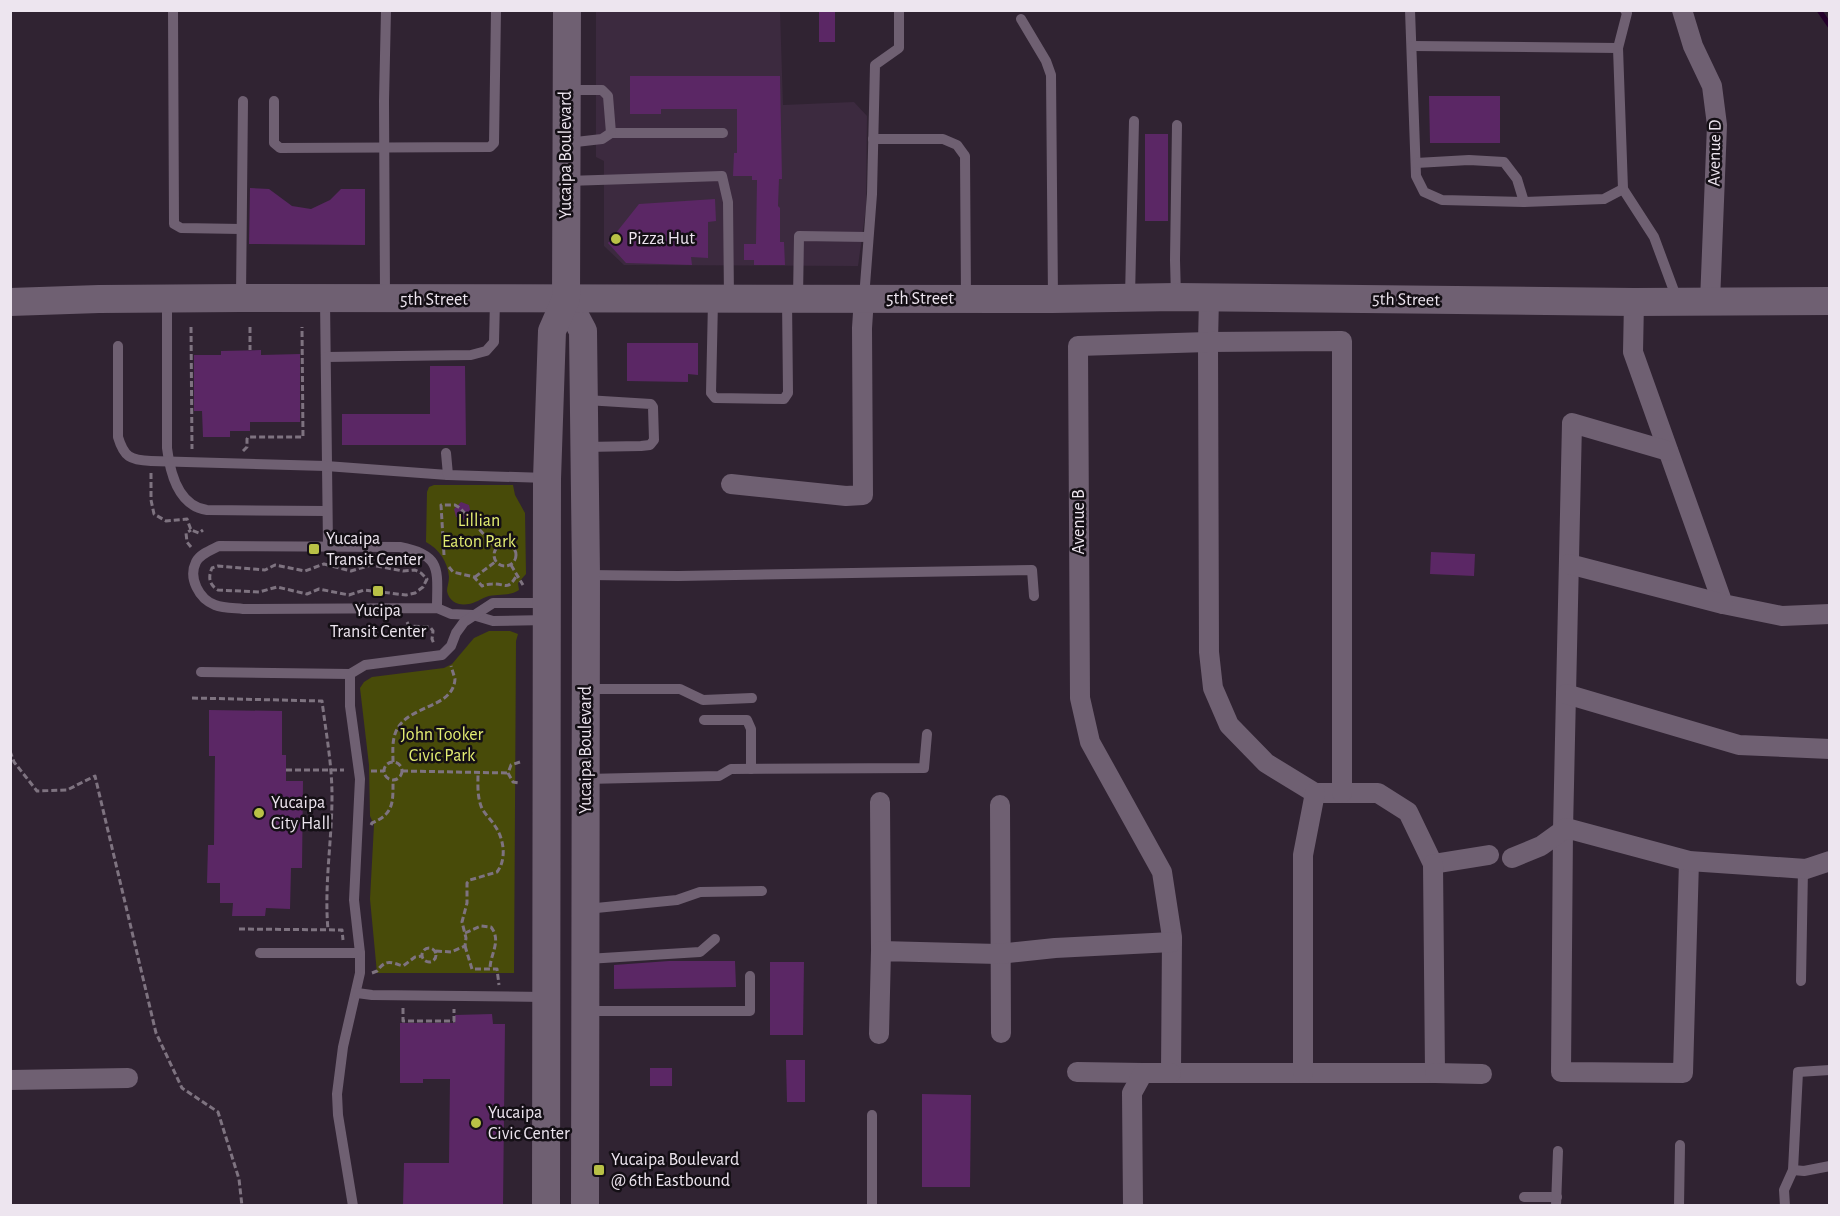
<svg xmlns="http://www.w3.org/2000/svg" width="1840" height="1216" font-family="'Alegreya Sans',sans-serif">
<rect width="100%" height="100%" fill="#302332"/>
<!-- built -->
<path fill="#3c2a3f" d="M 596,11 L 780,11 L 783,105 L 854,102 L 867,116 L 866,208 L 858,266 L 624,265 L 604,246 L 604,161 L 596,157 Z"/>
<!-- green -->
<g fill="#484b09">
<path d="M 434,485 L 513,485 L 515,495 L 525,513 L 526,574 L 518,583 L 519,590 C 509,597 497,593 486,597 C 481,599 475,603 469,604 C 459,606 449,602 447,591 C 447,587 449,582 449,577 C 448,562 439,549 426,542 L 427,492 L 429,487 Z"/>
<path d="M 489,631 L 510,631 L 518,634 L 516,641 L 514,973 L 377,973 L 370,899 L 374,825 L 370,816 L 369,765 L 360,688 L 364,682 L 372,677 L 444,668 L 452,664 L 474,638 Z"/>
</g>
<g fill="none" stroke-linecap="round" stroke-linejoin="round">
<!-- stream -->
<path stroke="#24002b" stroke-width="5" d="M 1819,10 L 1830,26"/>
</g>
<!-- building -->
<g fill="#5b2765">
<rect x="819" y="10" width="16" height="32"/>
<path d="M 630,76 L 780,76 L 782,179 L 779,179 L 778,206 L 780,208 L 780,242 L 784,242 L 785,265 L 754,265 L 754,260 L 744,260 L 744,244 L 756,244 L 756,242 L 757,180 L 752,180 L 752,176 L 733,176 L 734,153 L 737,153 L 737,109 L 661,109 L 661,114 L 630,114 Z"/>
<path d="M 1429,96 L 1500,96 L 1500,143 L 1430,143 Z"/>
<rect x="1145" y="134" width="23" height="87"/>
<path d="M 250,188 L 269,189 L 292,206 L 311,209 L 330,200 L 341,189 L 365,189 L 365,245 L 249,244 Z"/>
<path d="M 715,199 L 716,221 L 708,222 L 708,258 L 691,257 L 692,265 L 626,263 L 608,243 L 639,204 Z"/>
<path d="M 627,343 L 698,343 L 698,375 L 688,374 L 688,382 L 627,381 Z"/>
<path d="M 261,350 L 261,355 L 300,354 L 300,422 L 250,422 L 250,431 L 230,431 L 230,437 L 203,437 L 202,411 L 194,411 L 194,355 L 221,355 L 221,351 Z"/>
<path d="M 430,366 L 465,366 L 466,445 L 342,445 L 342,414 L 430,414 Z"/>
<path d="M 461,502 L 469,505 L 471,514 L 465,520 L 456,517 L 454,509 Z"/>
<path d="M 1431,552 L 1475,554 L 1474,576 L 1430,574 Z"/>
<path d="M 209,710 L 282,711 L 282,755 L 286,755 L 286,781 L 303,781 L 302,868 L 291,868 L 290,909 L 266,908 L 265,916 L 232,916 L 233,903 L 220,903 L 220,883 L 207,883 L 208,845 L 214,845 L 215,756 L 209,756 Z"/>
<path d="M 669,961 L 735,961 L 736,987 L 614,989 L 614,965 Z"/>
<path d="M 770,962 L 804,962 L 803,1035 L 770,1035 Z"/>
<path d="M 492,1014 L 493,1024 L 505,1024 L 503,1206 L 403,1206 L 404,1163 L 449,1163 L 450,1079 L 423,1079 L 423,1083 L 400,1083 L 400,1023 L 455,1023 L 455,1015 Z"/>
<path d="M 786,1060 L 805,1060 L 805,1102 L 787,1102 Z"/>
<rect x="650" y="1068" width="22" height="18"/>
<path d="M 922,1094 L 971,1095 L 970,1187 L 922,1187 Z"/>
</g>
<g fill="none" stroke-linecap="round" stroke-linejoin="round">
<!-- path -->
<g stroke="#7e7380" stroke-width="3" stroke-dasharray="6 3" stroke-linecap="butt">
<path d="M 191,327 L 192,449"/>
<path d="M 250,327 L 250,350"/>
<path d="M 243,451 L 247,447 L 247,439 L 248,437 L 303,437 L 302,327"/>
<path d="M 151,473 L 151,500 L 154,514 L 166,521 L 187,519 L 191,530 L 199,533 L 203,530"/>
<circle cx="505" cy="555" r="11"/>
<path d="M 191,547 L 187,542 L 186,533 L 191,530"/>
<path d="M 444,555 L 441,505 L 455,505 L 460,508 L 496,548"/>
<path d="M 324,564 L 351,571 L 371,565 L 403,571 L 415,570 L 421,573 L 427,579 L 423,587 L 415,593 L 406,595 L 364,590 L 349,595 L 319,589 L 307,594 L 277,587 L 259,592 L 218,590 C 209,585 208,577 212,568 L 218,566 L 265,570 L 275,565 L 305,571 Z"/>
<path d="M 511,565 L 523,585"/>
<path d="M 449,567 L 453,572 L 474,577 L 482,586 C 485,585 488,584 492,584 C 506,583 507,592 517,575"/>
<path d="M 475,577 L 495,562"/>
<path d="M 407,622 L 409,626 L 430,627 L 433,631 L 432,639 L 434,644"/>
<path d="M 192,698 L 322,701 C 326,733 332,764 332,796 C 332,842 324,884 328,930"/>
<path d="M 10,751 L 14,762 L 37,791 L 67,790 L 95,776 L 156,1033 L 182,1088 L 218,1112 L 239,1179 L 242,1206"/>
<circle cx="393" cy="771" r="9"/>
<path d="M 393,762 C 393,752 392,743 395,734 C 405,704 453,710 455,679 L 451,666"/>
<path d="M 520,762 L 511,765 L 508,773 L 513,782 L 520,783"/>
<path d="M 286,770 L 344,770"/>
<path d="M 371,771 L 384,771"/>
<path d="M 402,771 L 508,773"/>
<path d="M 371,825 L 372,823 C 394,814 393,802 393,781"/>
<path d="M 239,929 L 342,930 L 343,940"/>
<path d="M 465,933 L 481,926 L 491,927 C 502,941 490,954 490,969"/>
<path d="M 465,946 L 472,969 L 497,969 L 499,985"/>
<circle cx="429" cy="955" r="7"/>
<path d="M 436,951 L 451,952 L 465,946 L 466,938 L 462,922 L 467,903 L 467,883 L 470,880 L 497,872 C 507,859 504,839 495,826 C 491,819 484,814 481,806 C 477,795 478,783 478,772"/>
<path d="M 372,973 L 377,971 C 386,959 390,962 403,966 L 415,957 L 422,956"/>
<path d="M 403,1008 L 403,1021 L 454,1021 L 454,1009"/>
</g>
<!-- service -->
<g stroke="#6f6072" stroke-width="10">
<path d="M 173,10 L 174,224 L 181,228 L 241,229"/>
<path d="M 1410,10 L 1416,176 L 1424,192 L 1442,200 L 1524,202 L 1604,199 L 1623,189"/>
<path d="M 1625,10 L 1627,13 L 1618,48 L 1623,189 L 1654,237 L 1677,299"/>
<path d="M 1021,19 L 1046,61 L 1051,75 L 1053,299"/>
<path d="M 1412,46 L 1618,48"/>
<path d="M 274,101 L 274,143 L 280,148 L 490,147 L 494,143 L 496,10"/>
<path d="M 611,133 L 723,133"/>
<path d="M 873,139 L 943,139 L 957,145 L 965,156 L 966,299"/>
<path d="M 567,143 L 602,139 L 611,133 L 608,96 L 602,90 L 569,90"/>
<path d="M 1416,163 L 1469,160 L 1504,162 L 1517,179 L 1524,202"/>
<path d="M 567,181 L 722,176 L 728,202 L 729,298"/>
<path d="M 241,296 L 243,101"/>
<path d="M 385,296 L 384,101 L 386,10"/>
<path d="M 1130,297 L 1134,121"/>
<path d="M 1176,297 L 1175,260 L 1177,125"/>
<path d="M 798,298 L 799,236 L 868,237"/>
<path d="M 864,298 L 872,194 L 875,65 L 899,48 L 899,10"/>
<path d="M 167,299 L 167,448 C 170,473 178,506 207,510 L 327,511"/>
<path d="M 325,300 L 328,546"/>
<path d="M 713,301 L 711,393 L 715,398 L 784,399 L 788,393 L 787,299"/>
<path d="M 118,346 L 118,437 C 124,457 130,460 151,461 L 326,466 L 448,475"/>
<path d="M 326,357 L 471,355 L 486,351 L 494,342 L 495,300"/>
<path d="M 585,447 L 641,446 L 650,445 L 654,440 L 653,407 L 651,404 L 586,400"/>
<path d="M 446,453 L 448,475 L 547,478"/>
<path d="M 587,575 L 678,576 L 1032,570 L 1034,596"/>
<path d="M 437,608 C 437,571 443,555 400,547 L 219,546 C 211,550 200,554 196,562 C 188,578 199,599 215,605 C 223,608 234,608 243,609 L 437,608 L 451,614 L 473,615 L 493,621 L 547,620"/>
<path d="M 201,672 L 350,674 L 365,665 L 442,655 L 451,646 L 456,633 L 464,622 L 493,603 L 545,603"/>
<path d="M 350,674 L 350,706 L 360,779 L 354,900 L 360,953 L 360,973 L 343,1047 L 337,1094 L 338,1115 L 353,1206"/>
<path d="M 586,689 L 680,689 L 703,700 L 752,698"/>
<path d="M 704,720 L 747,720 L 751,729 L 751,769"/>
<path d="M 586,779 L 719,776 L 731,769 L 924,768 L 927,734"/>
<path d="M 586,909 L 677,900 L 700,892 L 762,891"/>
<path d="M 260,953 L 360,953"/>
<path d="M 587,959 L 700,952 L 715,939"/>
<path d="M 1801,981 L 1803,869"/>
<path d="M 357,993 L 372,995 L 546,997"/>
<path d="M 587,1011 L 750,1011 L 750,976"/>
<path d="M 872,1115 L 872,1206"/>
<path d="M 1793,1170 L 1804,1171 L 1830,1166"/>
<path d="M 1524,1197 L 1557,1197"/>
<path d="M 1556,1206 L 1558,1151"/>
<path d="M 1679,1206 L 1680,1145"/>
<path d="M 1785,1206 L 1784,1190 L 1793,1170 L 1798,1072 L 1830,1070"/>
</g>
<!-- minor -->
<g stroke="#6f6072" stroke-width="20">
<path d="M 1682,10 L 1693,46 L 1712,86 L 1717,125 L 1710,302"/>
<path d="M 1209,298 L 1208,342 L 1209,652 L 1213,688 L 1229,725 L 1266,763 L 1315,793 L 1378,793 L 1408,812 L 1433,864 L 1489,855"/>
<path d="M 1634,302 L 1633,352 L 1723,604 L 1782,616 L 1830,614"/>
<path d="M 1668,451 L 1572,423 L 1563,830 L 1561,1072 L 1683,1073 L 1689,861"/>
<path d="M 731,484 L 846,496 L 863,495 L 862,328 L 864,298"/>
<path d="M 1569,564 L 1723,604"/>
<path d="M 1566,694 L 1739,745 L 1830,749"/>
<path d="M 1342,793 L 1342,341 L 1208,342 L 1078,346 L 1080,698 L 1090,742 L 1162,872 L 1172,937 L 1171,1073 L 1435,1073 L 1433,864"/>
<path d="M 880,802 L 881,951"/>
<path d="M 1000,805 L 1001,1033"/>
<path d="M 1512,858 L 1541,846 L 1566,828 L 1689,861 L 1806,869 L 1830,861"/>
<path d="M 879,1034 L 881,951 L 998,954 L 1055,948 L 1172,942"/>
<path d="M 1077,1072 L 1143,1073"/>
<path d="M 1303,1073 L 1303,855 L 1315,793"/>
<path d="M 1435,1073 L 1482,1074"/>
<path d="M 10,1080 L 128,1078"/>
<path d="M 1133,1206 L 1132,1093 L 1143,1073 L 1171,1073"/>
</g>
<!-- secondary -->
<g stroke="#6f6072" stroke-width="28">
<path d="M 566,299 L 583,331 L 586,575 L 585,1206"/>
<path d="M 10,302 L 99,299 L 241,298 L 1053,299 L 1176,297 L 1634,302 L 1830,301"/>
<path d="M 546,1206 L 547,479 L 552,331 L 566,299 L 567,10"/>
</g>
</g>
<!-- markers -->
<g fill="#b9c146" stroke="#140f15" stroke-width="2">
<circle cx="616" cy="239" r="6"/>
<rect x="308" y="543" width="12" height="12" rx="3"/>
<rect x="372" y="585" width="12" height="12" rx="3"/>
<circle cx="259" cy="813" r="6"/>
<circle cx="476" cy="1123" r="6"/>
<rect x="593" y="1164" width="12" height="12" rx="3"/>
</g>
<g text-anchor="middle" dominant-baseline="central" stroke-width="5" stroke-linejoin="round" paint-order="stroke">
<!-- street labels -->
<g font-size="18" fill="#ede5ef" stroke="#140f15">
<text transform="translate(1715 153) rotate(-89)">Avenue D</text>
<text transform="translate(566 155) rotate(-90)">Yucaipa Boulevard</text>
<text x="920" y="299">5th Street</text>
<text x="434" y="300">5th Street</text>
<text transform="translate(1406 300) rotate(1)">5th Street</text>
<text transform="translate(1079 522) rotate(-90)">Avenue B</text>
<text transform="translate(586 750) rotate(-90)">Yucaipa Boulevard</text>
</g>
<!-- poi labels -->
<g font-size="18" fill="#ede5ef" stroke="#140f15" text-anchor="start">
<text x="628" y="239">Pizza Hut</text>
<text x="326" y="539">Yucaipa<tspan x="326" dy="21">Transit Center</tspan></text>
<text x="378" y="611" text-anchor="middle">Yucipa<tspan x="378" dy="21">Transit Center</tspan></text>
<text x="271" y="803">Yucaipa<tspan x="271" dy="21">City Hall</tspan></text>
<text x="488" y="1113">Yucaipa<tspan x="488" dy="21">Civic Center</tspan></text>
<text x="611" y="1160">Yucaipa Boulevard<tspan x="611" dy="21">@ 6th Eastbound</tspan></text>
</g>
<!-- park labels -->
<g font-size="18" fill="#e3ed72" stroke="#140f15">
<text x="479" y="521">Lillian<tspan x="479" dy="21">Eaton Park</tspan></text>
<text x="442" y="735">John Tooker<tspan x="442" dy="21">Civic Park</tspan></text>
</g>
</g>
<!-- border -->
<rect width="1840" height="1216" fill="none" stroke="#ede5ef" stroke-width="24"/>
</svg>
